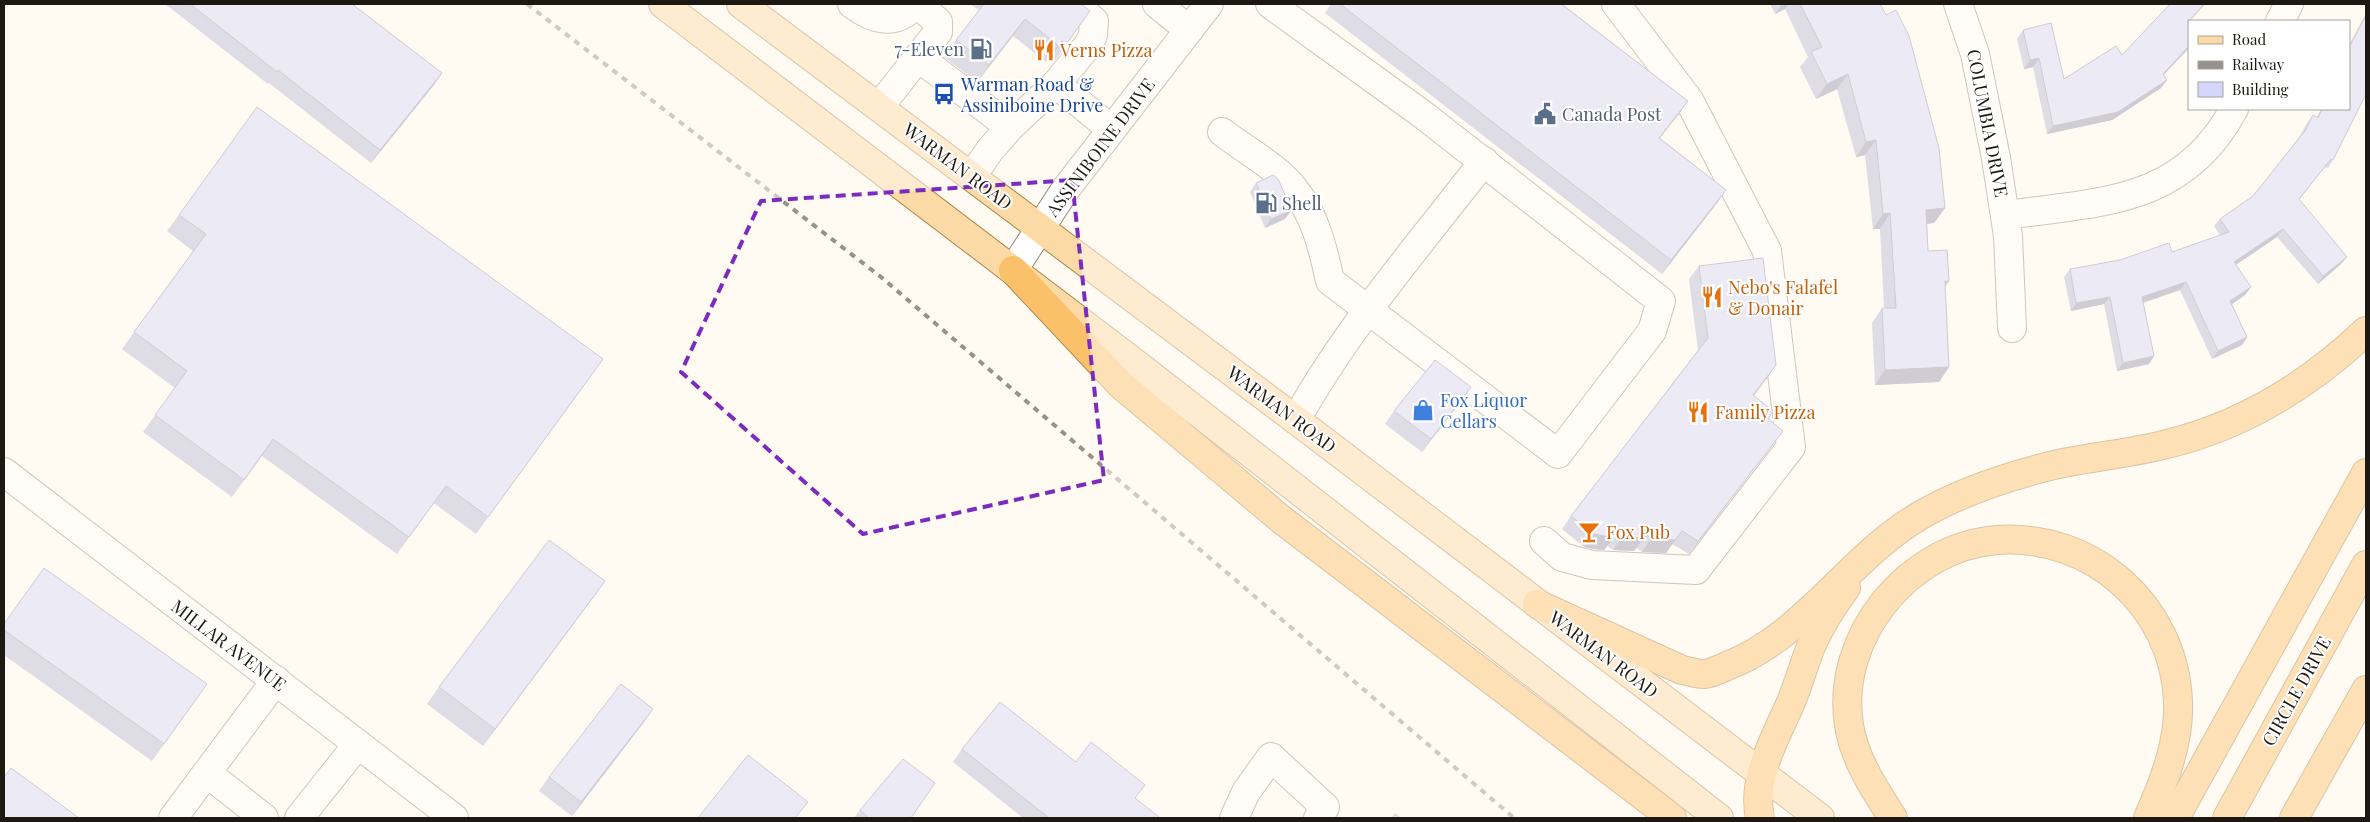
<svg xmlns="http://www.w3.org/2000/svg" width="2370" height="822" font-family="'Playfair Display',serif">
<rect width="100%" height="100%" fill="#fffaf2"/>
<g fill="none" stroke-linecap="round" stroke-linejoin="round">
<!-- minor casing -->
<g stroke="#948977" stroke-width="30">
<g id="minor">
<path d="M 852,4 C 873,20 896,27 915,4"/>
<path d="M 1157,4 L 1189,30"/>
<path d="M 1958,4 L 1975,54 L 1996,158 L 2008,236 L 2012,328"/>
<path d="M 2280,21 L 2289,4"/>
<path d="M 918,57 L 1010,127"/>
<path d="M 1056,84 L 1111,129"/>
<path d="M 879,107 L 938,32 L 938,22 L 918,4"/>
<path d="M 1222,132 C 1244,149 1277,167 1294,189 C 1315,215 1323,248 1330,281 L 1558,454 L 1652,331 L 1661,301 L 1422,114 L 1270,4"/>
<path d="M 972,176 L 990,150 L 1010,127 L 1056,84 L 1089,44 L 1093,35 L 1094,21 L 1074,4"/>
<path d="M 2006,215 C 2100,202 2183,204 2234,109"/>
<path d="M 1013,270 L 1065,190 L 1209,4"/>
<path d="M 1296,420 C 1347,328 1420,244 1484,161"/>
<path d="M 4,472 L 454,818"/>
<path d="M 1544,541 L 1562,557 L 1592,565 L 1696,570 L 1791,447 L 1767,251 L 1689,100 L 1616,4"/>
<path d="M 207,773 L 264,818"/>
<path d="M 173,818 L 276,680"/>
<path d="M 299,818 L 358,744"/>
<path d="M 1234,818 L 1246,792 L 1271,757 L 1325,807 L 1318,818"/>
</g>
</g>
<!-- major casing -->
<g stroke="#ad864b" stroke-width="30">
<g id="major">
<path d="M 663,4 L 1140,367 L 1719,818"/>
<path d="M 741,4 L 1296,420 L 1820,818"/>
</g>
</g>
<!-- highway casing -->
<g stroke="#ad864b" stroke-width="30">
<g id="highway">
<path d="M 1013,270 L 1121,385 L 1282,520 L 1672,818"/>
<path d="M 1537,604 L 1682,670 C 1689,671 1698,675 1705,674 C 1712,673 1720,669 1727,666 C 1805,636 1850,556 1921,515 C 1962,491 2009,476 2054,465 C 2090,457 2127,454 2163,445 C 2241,427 2308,386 2366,331"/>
<path d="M 1760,818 C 1751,778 1776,737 1791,702 C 1799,683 1804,663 1812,644 C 1821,625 1833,605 1846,588"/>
<path d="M 1893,818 C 1875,790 1854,759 1849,725 C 1835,637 1908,547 1997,540 C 2092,533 2174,606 2178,701 C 2180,741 2164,782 2148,818"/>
<path d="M 2175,818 L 2366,473"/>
<path d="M 2227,818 L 2366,565"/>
<path d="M 2294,818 L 2366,690"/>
</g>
</g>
<!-- minor -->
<use href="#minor" stroke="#fff" stroke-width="28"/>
<!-- major -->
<use href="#major" stroke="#fcdaa6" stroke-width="28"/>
<!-- highway -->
<use href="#highway" stroke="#fac16a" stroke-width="28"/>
<!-- rail -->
<path stroke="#96918a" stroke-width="4" stroke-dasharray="6 6" stroke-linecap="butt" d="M 527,4 L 881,277 L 1514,818"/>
</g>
<!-- wall -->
<g fill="#b6b9d6">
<path d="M 165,4 L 352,4 L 442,73 L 433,86 L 371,163 L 269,83 L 268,84 Z"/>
<path d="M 970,4 L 1081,4 L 1090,11 L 1055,61 L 1051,58 L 1046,62 L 1013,36 L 977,82 L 944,57 L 956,40 L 979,10 Z"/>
<path d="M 1331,4 L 1562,4 L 1688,101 L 1679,114 L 1660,138 L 1726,190 L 1717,203 L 1662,274 L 1325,13 Z"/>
<path d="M 1770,4 L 1880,4 L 1945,208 L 1934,223 L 1927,224 L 1928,251 L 1945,288 L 1949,367 L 1939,382 L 1875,385 L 1872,323 L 1882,308 L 1884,308 L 1880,229 L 1873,229 L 1865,155 L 1856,157 L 1837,89 L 1816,99 L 1800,67 L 1808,57 L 1785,9 L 1775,14 Z"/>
<path d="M 2366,13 L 2366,94 L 2333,160 L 2328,168 L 2325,167 L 2299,200 L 2347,257 L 2341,264 L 2318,284 L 2277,237 L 2236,265 L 2251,287 L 2245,295 L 2232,304 L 2247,337 L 2242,345 L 2212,359 L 2180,290 L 2143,303 L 2154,356 L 2149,364 L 2117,371 L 2104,304 L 2071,311 L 2064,277 L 2070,269 L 2172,252 L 2220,235 L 2214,226 L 2220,219 L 2253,196 L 2300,136 L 2307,123 L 2313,115 L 2317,117 L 2321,109 L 2349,109 L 2349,45 Z"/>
<path d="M 2189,21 L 2189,48 L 2163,75 L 2167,80 L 2161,88 L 2112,120 L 2047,134 L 2033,67 L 2024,69 L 2017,39 L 2023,30 L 2064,79 L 2122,55 Z"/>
<path d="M 1256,183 L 1285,219 L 1265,228 L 1250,192 Z"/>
<path d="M 179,215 L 591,376 L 476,534 L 434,503 L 397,554 L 262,456 L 232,497 L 143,432 L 175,388 L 122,349 L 193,251 L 167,231 Z"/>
<path d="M 1699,266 L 1776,365 L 1754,396 L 1768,419 L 1783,431 L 1773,444 L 1689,554 L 1672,544 L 1666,553 L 1642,552 L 1637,548 L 1634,551 L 1613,550 L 1607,546 L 1604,550 L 1594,549 L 1584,547 L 1562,529 L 1571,516 L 1698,350 L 1689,279 Z"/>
<path d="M 1471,387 L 1422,452 L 1385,424 L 1394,411 Z"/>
<path d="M 605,581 L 483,746 L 427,704 L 439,687 Z"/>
<path d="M 4,624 L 207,684 L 152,761 L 4,655 Z"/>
<path d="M 644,722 L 572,816 L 539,791 L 549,777 Z"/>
<path d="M 962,749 L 1076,762 L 1136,799 L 1160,818 L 1023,818 L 953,762 Z"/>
<path d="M 860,810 L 911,818 L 854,818 Z"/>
</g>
<!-- shaded-wall -->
<g fill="#9496ae">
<path d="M 1782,4 L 1789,4 L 1785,9 L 1775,14 Z"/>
<path d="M 2204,4 L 2205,4 L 2190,21 L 2189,21 Z"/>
<path d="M 1025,19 L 1013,36 L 977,82 L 989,65 Z"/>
<path d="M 1062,41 L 1051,58 L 1046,62 L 1058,45 Z"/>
<path d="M 2189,46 L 2189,48 L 2157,82 L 2163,74 Z"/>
<path d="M 2039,58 L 2033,67 L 2024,69 L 2030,60 Z"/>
<path d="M 442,73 L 433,86 L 371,163 L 380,150 Z"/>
<path d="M 1848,74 L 1837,89 L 1816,99 L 1827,84 Z"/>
<path d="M 2167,80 L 2161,88 L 2112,120 L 2047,134 L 2053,126 Z"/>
<path d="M 1688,101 L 1679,114 L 1649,151 L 1659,138 Z"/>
<path d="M 1876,140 L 1865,155 L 1856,157 L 1866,142 Z"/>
<path d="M 2331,159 L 2325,167 L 2293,207 L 2299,199 Z"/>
<path d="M 1726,190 L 1717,203 L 1662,274 L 1671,260 Z"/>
<path d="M 1945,208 L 1934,223 L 1915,225 L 1926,210 Z"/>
<path d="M 1292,210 L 1285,219 L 1265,228 L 1271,219 Z"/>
<path d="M 1890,213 L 1880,229 L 1873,229 L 1883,214 Z"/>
<path d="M 2283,229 L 2277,237 L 2228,270 L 2234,262 Z"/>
<path d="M 2347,257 L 2341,264 L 2318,284 L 2323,276 Z"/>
<path d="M 1945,281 L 1949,281 L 1939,296 Z"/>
<path d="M 2186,282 L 2180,290 L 2136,305 L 2142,297 Z"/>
<path d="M 2251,287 L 2245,295 L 2225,309 L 2230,301 Z"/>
<path d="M 2110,297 L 2104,304 L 2071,311 L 2076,303 Z"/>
<path d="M 2247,337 L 2242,345 L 2212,359 L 2218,351 Z"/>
<path d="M 2154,356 L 2149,364 L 2117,371 L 2123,363 Z"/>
<path d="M 1776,365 L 1767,378 L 1744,408 L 1753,395 Z"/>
<path d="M 1949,367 L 1939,382 L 1875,385 L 1885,370 Z"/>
<path d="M 1471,387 L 1462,400 L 1422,452 L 1431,439 Z"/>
<path d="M 1783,431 L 1773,444 L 1689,554 L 1698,541 Z"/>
<path d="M 1682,531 L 1666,553 L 1642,552 L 1651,538 Z"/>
<path d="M 1617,533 L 1604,550 L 1594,549 L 1584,547 L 1594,534 Z"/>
<path d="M 1646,535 L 1634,551 L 1613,550 L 1622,537 Z"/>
<path d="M 605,581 L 593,598 L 483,746 L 495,729 Z"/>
<path d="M 653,709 L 644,722 L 572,816 L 581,802 Z"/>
</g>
<!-- building -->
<g fill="#d4d7f9" stroke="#9496ae">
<path d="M 190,4 L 352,4 L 442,73 L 380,150 L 278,70 L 277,72 Z"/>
<path d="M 984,4 L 1081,4 L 1090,11 L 1066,44 L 1062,41 L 1058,45 L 1025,19 L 989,65 L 956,40 Z"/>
<path d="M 1340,4 L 1561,4 L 1688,101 L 1659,138 L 1726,190 L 1671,260 Z"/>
<path d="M 1800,4 L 1880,4 L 1886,15 L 1896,10 L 1909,36 L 1939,148 L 1945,208 L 1926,210 L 1928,251 L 1947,250 L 1949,281 L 1945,281 L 1949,367 L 1885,370 L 1882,308 L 1896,308 L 1890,213 L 1883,214 L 1876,140 L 1866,142 L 1848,74 L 1827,84 L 1811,52 L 1822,47 Z"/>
<path d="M 2170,4 L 2204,4 L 2189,21 L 2189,46 L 2163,74 L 2167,80 L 2118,112 L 2053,126 L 2039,58 L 2030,60 L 2023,30 L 2051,23 L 2064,79 L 2116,46 L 2122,55 Z"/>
<path d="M 2366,15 L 2366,94 L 2333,160 L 2331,159 L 2299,199 L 2347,257 L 2323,276 L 2283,229 L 2234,262 L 2251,287 L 2230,301 L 2247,337 L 2218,351 L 2186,282 L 2142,297 L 2154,356 L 2123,363 L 2110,297 L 2076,303 L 2070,269 L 2120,260 L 2169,243 L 2172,252 L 2229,232 L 2220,219 L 2253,196 L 2305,131 L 2313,115 L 2318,118 L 2322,109 L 2349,109 L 2349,48 Z"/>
<path d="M 257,107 L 603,359 L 488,517 L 446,486 L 409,537 L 273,439 L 244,480 L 155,415 L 187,371 L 134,332 L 206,234 L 179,215 Z"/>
<path d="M 1273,175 L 1278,179 L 1292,210 L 1271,219 L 1256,183 Z"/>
<path d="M 1763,258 L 1776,365 L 1753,395 L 1773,411 L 1768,419 L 1783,431 L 1698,541 L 1682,531 L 1675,540 L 1651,538 L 1646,535 L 1644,538 L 1622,537 L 1617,533 L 1614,537 L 1604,536 L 1594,534 L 1571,516 L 1708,338 L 1699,266 Z"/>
<path d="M 1435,360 L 1471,387 L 1431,439 L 1394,411 Z"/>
<path d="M 549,540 L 605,581 L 495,729 L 439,687 Z"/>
<path d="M 44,568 L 207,684 L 164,744 L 4,630 L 4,624 Z"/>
<path d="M 621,684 L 653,709 L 581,802 L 549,777 Z"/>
<path d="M 1000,702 L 1076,762 L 1091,742 L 1145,785 L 1135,798 L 1160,818 L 1049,818 L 962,749 Z"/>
<path d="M 748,755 L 808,802 L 795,818 L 698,818 Z"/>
<path d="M 903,759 L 935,783 L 911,818 L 869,818 L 860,810 Z"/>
<path d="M 11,768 L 79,818 L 4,818 L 4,777 Z"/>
<path d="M 1395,814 L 1400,818 L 1392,818 Z"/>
</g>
<!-- marked area -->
<path d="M0 0H2370V822H0ZM 1072,180 L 1104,480 L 863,534 L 681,372 L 761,201 Z" fill="#fffaf2" fill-opacity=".55" fill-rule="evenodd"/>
<path fill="none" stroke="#7b2cbf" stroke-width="4" stroke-dasharray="10 6" stroke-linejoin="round" d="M 1072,180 L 1104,480 L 863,534 L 681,372 L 761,201 Z"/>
<!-- icons -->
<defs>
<g id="fuel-bare" transform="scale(1.725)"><path d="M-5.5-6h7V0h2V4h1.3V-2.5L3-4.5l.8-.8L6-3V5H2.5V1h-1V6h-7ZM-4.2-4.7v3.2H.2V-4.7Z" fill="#5c6f8a" stroke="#fff" stroke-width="2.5" paint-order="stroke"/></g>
<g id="restaurant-bare" transform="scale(1.725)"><path d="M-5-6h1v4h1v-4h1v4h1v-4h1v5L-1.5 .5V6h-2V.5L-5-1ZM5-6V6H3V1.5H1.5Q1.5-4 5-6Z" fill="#e8710a" stroke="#fff" stroke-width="2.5" paint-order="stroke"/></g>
<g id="bus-bare" transform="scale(1.725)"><path d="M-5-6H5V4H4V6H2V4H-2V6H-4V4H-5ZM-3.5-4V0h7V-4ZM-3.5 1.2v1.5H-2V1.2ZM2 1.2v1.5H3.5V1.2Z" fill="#1a4fb4" stroke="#fff" stroke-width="2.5" paint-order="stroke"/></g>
<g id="civic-bare" transform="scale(1.725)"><path d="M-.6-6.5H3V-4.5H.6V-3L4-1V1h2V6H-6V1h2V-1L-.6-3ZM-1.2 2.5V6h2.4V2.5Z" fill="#5c6f8a" stroke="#fff" stroke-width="2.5" paint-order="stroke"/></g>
<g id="shop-bare" transform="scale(1.725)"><path d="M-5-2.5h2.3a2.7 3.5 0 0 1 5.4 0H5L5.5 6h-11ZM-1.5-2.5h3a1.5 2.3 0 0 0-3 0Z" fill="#3f7fe0" stroke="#fff" stroke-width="2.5" paint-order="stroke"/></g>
<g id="bar-bare" transform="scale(1.725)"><path d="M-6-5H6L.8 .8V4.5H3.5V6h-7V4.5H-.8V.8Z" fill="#e8710a" stroke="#fff" stroke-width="2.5" paint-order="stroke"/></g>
</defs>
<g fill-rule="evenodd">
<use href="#fuel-bare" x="981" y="49"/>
<use href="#restaurant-bare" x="1044" y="50"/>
<use href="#bus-bare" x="944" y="94"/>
<use href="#civic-bare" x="1545" y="114"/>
<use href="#fuel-bare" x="1266" y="203"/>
<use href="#restaurant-bare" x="1712" y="297"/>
<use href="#shop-bare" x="1423" y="410"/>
<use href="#restaurant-bare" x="1698" y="412"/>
<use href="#bar-bare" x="1589" y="532"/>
</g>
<g text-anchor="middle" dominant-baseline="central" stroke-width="4" stroke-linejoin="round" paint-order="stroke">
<!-- service labels -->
<g font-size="18" fill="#4e5e75" stroke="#fff" text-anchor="start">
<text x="964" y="49" text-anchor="end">7-Eleven</text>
<text x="1562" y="114">Canada Post</text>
<text x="1282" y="203">Shell</text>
</g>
<!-- food labels -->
<g font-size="18" fill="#c56008" stroke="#fff" text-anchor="start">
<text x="1060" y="50">Verns Pizza</text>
<text x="1728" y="287">Nebo's Falafel<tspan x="1728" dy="21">&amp; Donair</tspan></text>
<text x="1715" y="412">Family Pizza</text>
<text x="1606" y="532">Fox Pub</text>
</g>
<!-- transit labels -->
<g font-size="18" fill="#164399" stroke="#fff" text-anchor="start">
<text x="961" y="84">Warman Road &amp;<tspan x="961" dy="21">Assiniboine Drive</tspan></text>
</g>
<!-- street labels -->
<g font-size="18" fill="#1d1912" stroke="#fff">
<text transform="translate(1988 123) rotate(79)">COLUMBIA DRIVE</text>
<text transform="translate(1100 147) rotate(-53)">ASSINIBOINE DRIVE</text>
<text transform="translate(958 166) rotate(37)">WARMAN ROAD</text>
<text transform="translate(1282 409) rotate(37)">WARMAN ROAD</text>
<text transform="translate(229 645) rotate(37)">MILLAR AVENUE</text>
<text transform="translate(1604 654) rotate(37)">WARMAN ROAD</text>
<text transform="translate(2296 691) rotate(-61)">CIRCLE DRIVE</text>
</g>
<!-- shop labels -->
<g font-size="18" fill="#366cbe" stroke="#fff" text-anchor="start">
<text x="1440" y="400">Fox Liquor<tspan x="1440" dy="21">Cellars</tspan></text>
</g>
</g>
<!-- border -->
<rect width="2370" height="822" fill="none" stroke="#1d1912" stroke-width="10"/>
<!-- legend -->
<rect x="2188" y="20" width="162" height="90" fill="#ffffff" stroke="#a5a3a0"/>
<rect x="2198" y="36" width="25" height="8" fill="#fcdaa6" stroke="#a5a3a0"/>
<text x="2232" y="45" font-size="15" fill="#1d1912">Road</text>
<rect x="2198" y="61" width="25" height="8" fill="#96918a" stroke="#a5a3a0"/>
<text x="2232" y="70" font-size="15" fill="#1d1912">Railway</text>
<rect x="2198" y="82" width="25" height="15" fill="#d4d7f9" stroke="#a5a3a0"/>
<text x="2232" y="95" font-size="15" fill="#1d1912">Building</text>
</svg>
